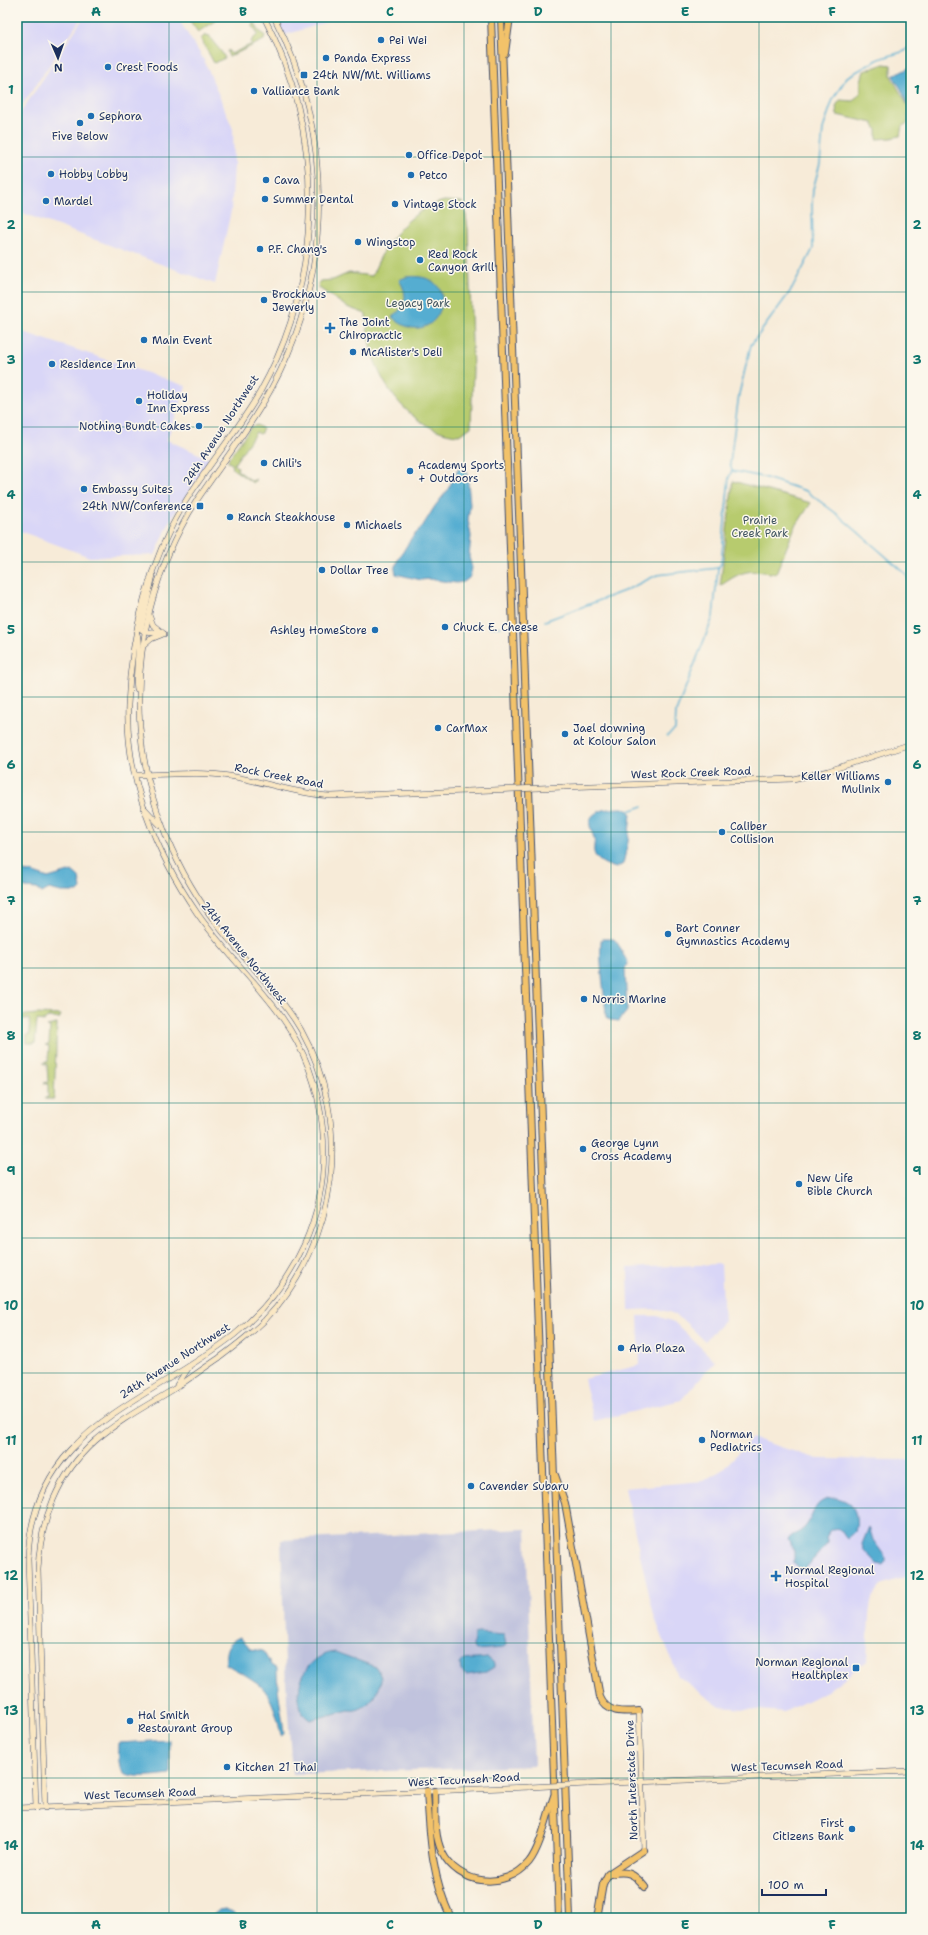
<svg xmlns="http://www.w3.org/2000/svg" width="928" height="1935" font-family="'Shantell Sans',sans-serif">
<rect width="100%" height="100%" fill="#fbf7ec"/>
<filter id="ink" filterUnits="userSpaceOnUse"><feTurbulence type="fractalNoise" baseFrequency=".025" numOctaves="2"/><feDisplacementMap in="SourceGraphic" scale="8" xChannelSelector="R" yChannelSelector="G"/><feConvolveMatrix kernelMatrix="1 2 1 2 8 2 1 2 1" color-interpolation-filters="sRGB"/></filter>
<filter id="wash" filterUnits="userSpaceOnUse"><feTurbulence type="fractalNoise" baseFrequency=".012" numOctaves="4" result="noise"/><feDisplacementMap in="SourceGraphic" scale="16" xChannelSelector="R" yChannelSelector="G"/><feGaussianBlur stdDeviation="0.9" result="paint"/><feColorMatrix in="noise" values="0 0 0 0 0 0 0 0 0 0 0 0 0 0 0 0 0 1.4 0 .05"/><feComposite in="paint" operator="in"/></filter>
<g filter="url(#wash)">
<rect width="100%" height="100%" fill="#f7ebd8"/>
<!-- built -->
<g fill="#d9d6f7">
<path d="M 17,17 L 82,17 L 17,113 Z"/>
<path d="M 84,17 L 177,17 L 204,60 L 233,129 L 234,165 L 231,211 L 215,284 L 17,211 L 17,118 Z"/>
<path d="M 275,17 L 343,17 L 285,35 Z"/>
<path d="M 17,330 L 186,386 L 167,440 L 210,459 L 171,519 L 155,555 L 90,557 L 17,530 Z"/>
<path d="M 721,1264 L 724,1321 L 705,1341 L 683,1320 L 672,1313 L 659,1309 L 629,1310 L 628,1268 Z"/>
<path d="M 638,1316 L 657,1316 L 674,1322 L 715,1361 L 681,1400 L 594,1421 L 584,1379 L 640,1365 Z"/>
<path d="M 752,1438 L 818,1459 L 911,1460 L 911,1575 L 881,1585 L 872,1598 L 869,1614 L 867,1661 L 827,1691 L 784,1712 L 720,1707 L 678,1676 L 654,1616 L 625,1488 L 703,1481 L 722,1470 Z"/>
</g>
<!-- industrial -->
<path fill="#c0c2dd" d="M 526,1529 L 534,1766 L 292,1774 L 285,1667 L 281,1540 Z"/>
<!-- green -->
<g fill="#b7cb6e" stroke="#697d66">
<path d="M 187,17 L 221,17 L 198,32 Z"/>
<path d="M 255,23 L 259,31 L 265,35 L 264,40 L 229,57 L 227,52 L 228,50 L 231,54 L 252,44 L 251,41 L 258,34 L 252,24 Z"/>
<path d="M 206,34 L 206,36 L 208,37 L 209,35 C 213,44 221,49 225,58 L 214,63 L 201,39 Z"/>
<path d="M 884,64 L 891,65 L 891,76 L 908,106 L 908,123 L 902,126 L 900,136 L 891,138 L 877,139 L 877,130 L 873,123 L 837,115 L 836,106 L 840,100 L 853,101 L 861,92 L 861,81 L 864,71 Z"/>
<path d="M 444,201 L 462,202 L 466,215 L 468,229 L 473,370 L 471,427 L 459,435 C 443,434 430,428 417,419 C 383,393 368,356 366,314 L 347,307 L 319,288 L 318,284 L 320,281 L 333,280 L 349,273 L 372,276 C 385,242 408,211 444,201 Z"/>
<path d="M 257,425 L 263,429 L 260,434 L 256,432 L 234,464 L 238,467 L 237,470 L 252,481 L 256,479 L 253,483 L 233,469 L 232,464 L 228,462 L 229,458 L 251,427 Z"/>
<path d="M 733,481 L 811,503 L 794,529 L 776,574 C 749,569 743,570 720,586 Z"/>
<path d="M 37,1014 L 61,1015 L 59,1019 L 49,1017 L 44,1021 L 37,1020 L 35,1043 L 27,1043 L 27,1035 L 30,1034 L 29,1019 L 17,1019 L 17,1016 Z"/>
<path d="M 57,1024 L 54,1099 L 45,1099 L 45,1098 L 48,1097 L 48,1084 L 44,1083 L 48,1082 L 47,1064 L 44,1064 L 44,1062 L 48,1062 L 49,1046 L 45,1045 L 49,1044 L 50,1027 L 47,1026 Z"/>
</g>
<!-- water -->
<g fill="#54add1" stroke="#386e98">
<path d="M 911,67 L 911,119 L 910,110 L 901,89 L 893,76 Z"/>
<path d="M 406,277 C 470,269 438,359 392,317 C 406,307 409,295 399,280 Z"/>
<path d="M 460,466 L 467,471 L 470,504 L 468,520 L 471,536 L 469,557 L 472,568 L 470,577 L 464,582 L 456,583 L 429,579 L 421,580 L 396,574 L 395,570 L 398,560 L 412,537 L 422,527 L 435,506 L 447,491 Z"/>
<path d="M 622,808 L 627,809 L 631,814 L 628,842 L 623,864 L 616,868 C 606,865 592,860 594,847 C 594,844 595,841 594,838 C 593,834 591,831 590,826 C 587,810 610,808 622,808 Z"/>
<path d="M 22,871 L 31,872 L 48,878 L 72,871 L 79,877 L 81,889 L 78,892 L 61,892 L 49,889 L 42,893 L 37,889 L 25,888 L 18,880 L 18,874 Z"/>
<path d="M 602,939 L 614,939 C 621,946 621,954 628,961 L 625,969 L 627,1011 L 619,1021 L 610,1020 L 606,1017 C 605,992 599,967 601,941 Z"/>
<path d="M 836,1498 C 855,1501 859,1516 855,1532 L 847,1539 C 841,1533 841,1524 829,1531 L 826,1539 L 828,1543 L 803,1571 L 794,1563 L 794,1551 L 788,1540 C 791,1534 798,1534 803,1529 C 816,1517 810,1499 836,1498 Z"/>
<path d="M 869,1527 L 873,1540 L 886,1558 L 886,1561 L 883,1565 L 877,1564 L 863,1549 L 862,1544 Z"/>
<path d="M 478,1633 L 504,1635 L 506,1645 L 502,1648 L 476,1650 L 473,1647 L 474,1634 Z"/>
<path d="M 240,1637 L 250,1649 L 263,1651 L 271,1665 L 277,1669 C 277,1691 282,1712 284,1734 L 281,1736 C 277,1716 272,1691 253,1680 C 245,1674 235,1670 226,1664 C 225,1651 226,1643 240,1637 Z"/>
<path d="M 335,1652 L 376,1667 C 378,1671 381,1675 381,1679 C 380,1694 364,1713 349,1710 L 310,1720 C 299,1713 298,1705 299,1693 C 300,1672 313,1655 335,1652 Z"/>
<path d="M 488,1658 L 494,1663 L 494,1667 L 486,1672 L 466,1675 L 461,1671 L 460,1664 L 463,1660 Z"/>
<path d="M 170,1740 L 170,1774 C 160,1775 124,1781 120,1768 C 118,1761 119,1751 119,1743 Z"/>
<path d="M 225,1909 L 233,1912 L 238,1918 L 210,1918 L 219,1910 Z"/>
</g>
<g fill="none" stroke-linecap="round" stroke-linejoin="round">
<!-- stream -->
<g stroke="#54add1" stroke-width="1.5">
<path d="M 732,471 L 763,477 L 806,491 L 837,514 L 905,573 L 908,578 L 911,591"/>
<path d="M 545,621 L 624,591 L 657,575 L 718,568"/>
<path d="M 489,627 L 501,627"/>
<path d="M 667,736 L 675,730 L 676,712 L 713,617 L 718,568 L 721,564 L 729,477 L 732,471 L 730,463 L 739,394 L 751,345 L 792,289 L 813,249 L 812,204 L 813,189 L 820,164 L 823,129 L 833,99 L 847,77 L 879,59 L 905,51 L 911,45"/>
<path d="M 629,811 L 643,806"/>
</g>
</g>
</g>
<g filter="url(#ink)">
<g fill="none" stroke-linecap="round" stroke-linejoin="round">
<!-- secondary casing -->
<g stroke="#3c4b70" stroke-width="6">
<g id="secondary">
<path d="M 153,575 L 141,629 L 145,632 L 164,634"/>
<path d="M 149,615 L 153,625 L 163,633"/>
<path d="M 136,632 C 142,639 134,676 137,689"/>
<path d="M 143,646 L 151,639 L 161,635"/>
<path d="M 135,775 C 166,775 198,771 229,776 C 263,781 296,794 331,796 L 467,791"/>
<path d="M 563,787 L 793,779 L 828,771 L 911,744"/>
<path d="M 145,809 L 160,825"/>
<path d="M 177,1385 L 189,1367"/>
<path d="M 639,1711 L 644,1850"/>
<path d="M 587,1784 L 911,1771"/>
<path d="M 17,1808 L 530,1787"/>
<path d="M 36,1808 L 28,1559 C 32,1428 148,1403 234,1335 C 264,1311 288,1280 304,1245 C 337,1171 328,1082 281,1016 C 255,980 222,949 197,913 C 156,853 125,779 128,705 C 131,634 148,564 185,502 C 209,464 238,430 260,392 C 325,276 325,134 264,17"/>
<path d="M 45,1808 L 38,1570 C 40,1521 58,1474 95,1441 C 119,1420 148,1405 174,1389 C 189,1379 204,1368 219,1358 C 235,1346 251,1334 265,1320 C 339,1242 353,1123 301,1030 C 280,994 248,964 222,931 C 176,873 146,802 140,727 C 134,648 154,567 197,500 C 222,463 250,428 271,389 C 334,274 334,133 274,17"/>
</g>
</g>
<!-- highway casing -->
<g stroke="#3c4b70" stroke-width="8">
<g id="highway">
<path d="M 491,17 L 559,1918"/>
<path d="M 501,17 L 570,1918"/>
<path d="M 505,53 L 510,17"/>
<path d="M 555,1475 L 565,1503 L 600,1697 C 607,1714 624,1712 639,1711"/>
<path d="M 427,1791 C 430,1837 431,1875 451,1918"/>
<path d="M 435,1791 C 436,1810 433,1834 442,1852 C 458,1885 505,1891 529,1862 C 541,1847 547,1815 554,1796"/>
<path d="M 610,1874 C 627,1870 634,1873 645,1887"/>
<path d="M 597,1918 L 603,1884 L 608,1874 L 644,1850"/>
</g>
</g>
<!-- secondary -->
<use href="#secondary" stroke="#fae7c3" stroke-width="5"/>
<!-- highway -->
<use href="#highway" stroke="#f2c26a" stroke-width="6"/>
<!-- secondary-bridge casing -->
<g stroke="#3c4b70" stroke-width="6" stroke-linecap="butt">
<g id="secondary-bridge">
<path d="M 467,791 L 563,787"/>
<path d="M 530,1787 L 587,1784"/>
</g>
</g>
<!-- secondary-bridge -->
<use href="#secondary-bridge" stroke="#fae7c3" stroke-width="5"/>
</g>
</g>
<!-- grid -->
<path fill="none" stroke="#0f766e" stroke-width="1" stroke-opacity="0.55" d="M 169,17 L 169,1918M 317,17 L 317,1918M 464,17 L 464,1918M 611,17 L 611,1918M 759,17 L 759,1918M 17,157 L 911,157M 17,292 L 911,292M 17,427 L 911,427M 17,562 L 911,562M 17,697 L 911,697M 17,832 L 911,832M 17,968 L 911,968M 17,1103 L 911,1103M 17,1238 L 911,1238M 17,1373 L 911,1373M 17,1508 L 911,1508M 17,1643 L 911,1643M 17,1778 L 911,1778"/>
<!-- markers -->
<g fill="#1f6fb2" stroke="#fbf7ec" stroke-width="1.5">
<circle cx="381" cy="40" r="4"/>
<circle cx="326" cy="58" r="4"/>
<circle cx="108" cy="67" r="4"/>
<rect x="300" y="71" width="8" height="8" rx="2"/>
<circle cx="254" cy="91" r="4"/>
<circle cx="91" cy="116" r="4"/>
<circle cx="80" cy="123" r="4"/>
<circle cx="409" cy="155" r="4"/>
<circle cx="51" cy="174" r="4"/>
<circle cx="411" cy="175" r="4"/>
<circle cx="266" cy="180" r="4"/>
<circle cx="265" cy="199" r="4"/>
<circle cx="46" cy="201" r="4"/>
<circle cx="395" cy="204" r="4"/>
<circle cx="358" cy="242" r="4"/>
<circle cx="260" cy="249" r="4"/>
<circle cx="420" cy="260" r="4"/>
<circle cx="264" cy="300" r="4"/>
<path d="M328 322h4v4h4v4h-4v4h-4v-4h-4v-4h4z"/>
<circle cx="144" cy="340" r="4"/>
<circle cx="353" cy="352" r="4"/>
<circle cx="52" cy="364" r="4"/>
<circle cx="139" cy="401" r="4"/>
<circle cx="199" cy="426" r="4"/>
<circle cx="264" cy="463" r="4"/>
<circle cx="410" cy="471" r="4"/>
<circle cx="84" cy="489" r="4"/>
<rect x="196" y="502" width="8" height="8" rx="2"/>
<circle cx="230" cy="517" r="4"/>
<circle cx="347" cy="525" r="4"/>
<circle cx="322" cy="570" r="4"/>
<circle cx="445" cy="627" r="4"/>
<circle cx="375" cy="630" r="4"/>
<circle cx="438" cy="728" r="4"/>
<circle cx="565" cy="734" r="4"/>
<circle cx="888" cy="782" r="4"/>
<circle cx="722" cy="832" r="4"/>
<circle cx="668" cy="934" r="4"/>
<circle cx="584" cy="999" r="4"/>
<circle cx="583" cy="1149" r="4"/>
<circle cx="799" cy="1184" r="4"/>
<circle cx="621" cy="1348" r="4"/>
<circle cx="702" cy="1440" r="4"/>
<circle cx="471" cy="1486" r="4"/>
<path d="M774 1570h4v4h4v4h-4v4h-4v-4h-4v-4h4z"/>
<rect x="852" y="1664" width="8" height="8" rx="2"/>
<circle cx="130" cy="1721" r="4"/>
<circle cx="227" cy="1767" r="4"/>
<circle cx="852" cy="1829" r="4"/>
</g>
<g text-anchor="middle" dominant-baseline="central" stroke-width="3" stroke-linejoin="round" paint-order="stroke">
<!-- poi labels -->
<g font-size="11" fill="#1b2f5e" stroke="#fbf7ec" text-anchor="start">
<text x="389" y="40">Pei Wei</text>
<text x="334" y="58">Panda Express</text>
<text x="116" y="67">Crest Foods</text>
<text x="312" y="75">24th NW/Mt. Williams</text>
<text x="262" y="91">Valliance Bank</text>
<text x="99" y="116">Sephora</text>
<text x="80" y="136" text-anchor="middle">Five Below</text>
<text x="417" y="155">Office Depot</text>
<text x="59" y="174">Hobby Lobby</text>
<text x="419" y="175">Petco</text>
<text x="274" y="180">Cava</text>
<text x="273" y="199">Summer Dental</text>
<text x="54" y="201">Mardel</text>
<text x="403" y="204">Vintage Stock</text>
<text x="366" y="242">Wingstop</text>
<text x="268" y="249">P.F. Chang's</text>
<text x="428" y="254">Red Rock<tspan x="428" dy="13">Canyon Grill</tspan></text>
<text x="272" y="294">Brockhaus<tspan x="272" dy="13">Jewerly</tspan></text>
<text x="339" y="322">The Joint<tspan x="339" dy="13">Chiropractic</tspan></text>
<text x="152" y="340">Main Event</text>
<text x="361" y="352">McAlister's Deli</text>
<text x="60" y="364">Residence Inn</text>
<text x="147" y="395">Holiday<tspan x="147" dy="13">Inn Express</tspan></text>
<text x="191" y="426" text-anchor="end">Nothing Bundt Cakes</text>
<text x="272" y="463">Chili's</text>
<text x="418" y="465">Academy Sports<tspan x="418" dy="13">+ Outdoors</tspan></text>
<text x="92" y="489">Embassy Suites</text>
<text x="192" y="506" text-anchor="end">24th NW/Conference</text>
<text x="238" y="517">Ranch Steakhouse</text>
<text x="355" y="525">Michaels</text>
<text x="330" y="570">Dollar Tree</text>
<text x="453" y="627">Chuck E. Cheese</text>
<text x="367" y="630" text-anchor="end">Ashley HomeStore</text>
<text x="446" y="728">CarMax</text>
<text x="573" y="728">Jael downing<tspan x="573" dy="13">at Kolour Salon</tspan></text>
<text x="880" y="776" text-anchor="end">Keller Williams<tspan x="880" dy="13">Mulinix</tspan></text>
<text x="730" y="826">Caliber<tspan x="730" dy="13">Collision</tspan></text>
<text x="676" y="928">Bart Conner<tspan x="676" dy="13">Gymnastics Academy</tspan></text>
<text x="592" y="999">Norris Marine</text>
<text x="591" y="1143">George Lynn<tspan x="591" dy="13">Cross Academy</tspan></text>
<text x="807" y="1178">New Life<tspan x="807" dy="13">Bible Church</tspan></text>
<text x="629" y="1348">Aria Plaza</text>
<text x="710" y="1434">Norman<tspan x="710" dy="13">Pediatrics</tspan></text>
<text x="479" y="1486">Cavender Subaru</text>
<text x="785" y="1570">Normal Regional<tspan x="785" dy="13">Hospital</tspan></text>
<text x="848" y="1662" text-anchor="end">Norman Regional<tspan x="848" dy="13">Healthplex</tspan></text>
<text x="138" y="1715">Hal Smith<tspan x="138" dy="13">Restaurant Group</tspan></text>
<text x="235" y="1767">Kitchen 21 Thai</text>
<text x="844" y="1823" text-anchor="end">First<tspan x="844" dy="13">Citizens Bank</tspan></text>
</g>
<!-- park labels -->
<g font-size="11" fill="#425662" stroke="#fbf7ec">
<text x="418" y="303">Legacy Park</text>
<text x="760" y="520">Prairie<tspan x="760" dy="13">Creek Park</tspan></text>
</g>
<!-- street labels -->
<g font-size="11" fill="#1b2f5e" stroke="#fbf7ec">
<text transform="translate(221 430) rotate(-57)">24th Avenue Northwest</text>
<text transform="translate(691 773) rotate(-2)">West Rock Creek Road</text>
<text transform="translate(279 776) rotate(11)">Rock Creek Road</text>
<text transform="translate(244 953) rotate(51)">24th Avenue Northwest</text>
<text transform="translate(175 1361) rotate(-33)">24th Avenue Northwest</text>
<text transform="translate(787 1766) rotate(-2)">West Tecumseh Road</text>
<text transform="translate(464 1780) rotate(-3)">West Tecumseh Road</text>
<text transform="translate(632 1780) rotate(-92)">North Interstate Drive</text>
<text transform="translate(140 1794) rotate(-2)">West Tecumseh Road</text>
</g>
</g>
<!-- margin -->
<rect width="928" height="1935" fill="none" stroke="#fbf7ec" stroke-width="44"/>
<!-- north arrow -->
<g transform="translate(58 58) rotate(178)" stroke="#fbf7ec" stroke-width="3" paint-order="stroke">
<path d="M0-3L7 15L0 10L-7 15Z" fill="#1b2f5e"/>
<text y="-6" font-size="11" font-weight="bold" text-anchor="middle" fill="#1b2f5e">N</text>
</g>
<!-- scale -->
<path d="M762 1889v6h64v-6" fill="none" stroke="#1b2f5e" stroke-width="2"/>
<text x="768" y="1889" font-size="12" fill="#1b2f5e" stroke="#fbf7ec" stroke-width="3" paint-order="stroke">100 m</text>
<rect x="22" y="22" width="884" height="1891" fill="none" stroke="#0f766e" stroke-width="1.5"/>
<g font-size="13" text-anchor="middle" font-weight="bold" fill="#0f766e">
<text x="96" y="16">A</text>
<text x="243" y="16">B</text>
<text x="390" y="16">C</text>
<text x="538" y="16">D</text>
<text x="685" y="16">E</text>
<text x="832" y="16">F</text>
<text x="11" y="94">1</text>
<text x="917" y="94">1</text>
<text x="11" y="229">2</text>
<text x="917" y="229">2</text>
<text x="11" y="364">3</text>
<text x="917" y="364">3</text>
<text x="11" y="499">4</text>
<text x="917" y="499">4</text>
<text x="11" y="634">5</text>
<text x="917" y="634">5</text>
<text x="11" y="769">6</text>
<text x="917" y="769">6</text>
<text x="11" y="905">7</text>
<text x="917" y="905">7</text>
<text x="11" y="1040">8</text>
<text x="917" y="1040">8</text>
<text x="11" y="1175">9</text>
<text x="917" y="1175">9</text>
<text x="11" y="1310">10</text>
<text x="917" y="1310">10</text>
<text x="11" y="1445">11</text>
<text x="917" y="1445">11</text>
<text x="11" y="1580">12</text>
<text x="917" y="1580">12</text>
<text x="11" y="1715">13</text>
<text x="917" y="1715">13</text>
<text x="11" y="1850">14</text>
<text x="917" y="1850">14</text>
<text x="96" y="1929">A</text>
<text x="243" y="1929">B</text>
<text x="390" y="1929">C</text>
<text x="538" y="1929">D</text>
<text x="685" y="1929">E</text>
<text x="832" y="1929">F</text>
</g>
</svg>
